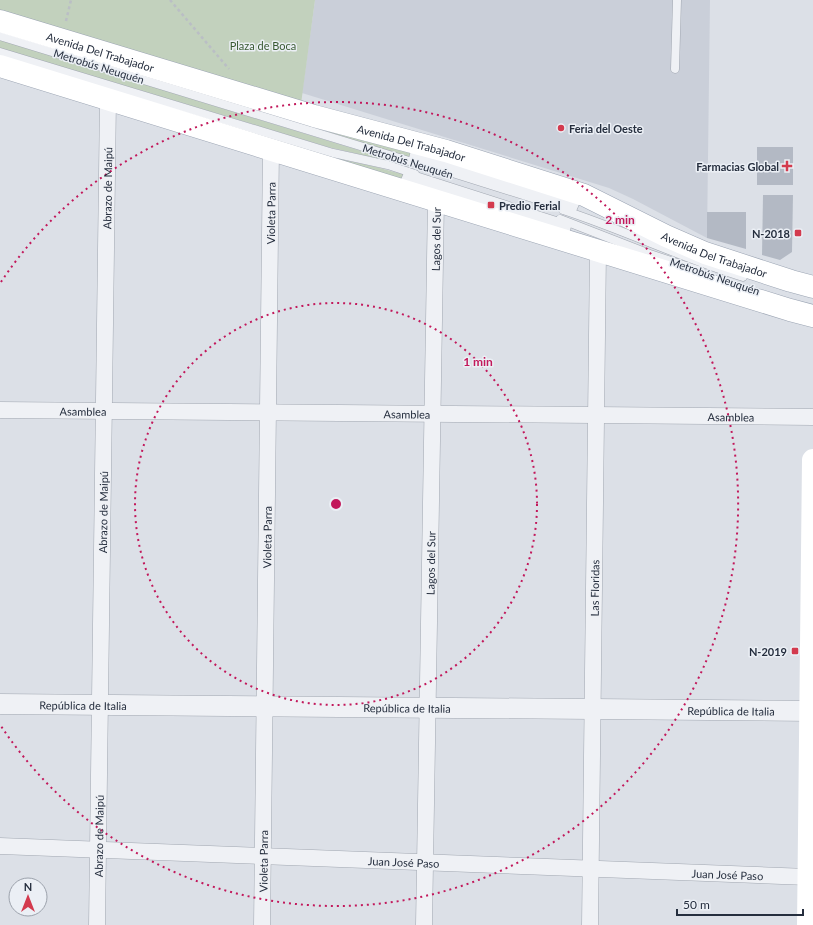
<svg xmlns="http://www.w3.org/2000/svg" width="813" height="925" font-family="Lato,sans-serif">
<rect width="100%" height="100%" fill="#dce0e7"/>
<!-- built -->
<path fill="#cacfd9" d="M 315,0 L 710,0 L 707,238 L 633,199 L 609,188 L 302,93 Z"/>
<!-- green -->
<g fill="#c2d1bd">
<path d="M 0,0 L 315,0 L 301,104 L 0,13 Z"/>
<path d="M 0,40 L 410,166 L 328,147 L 0,48 Z"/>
<path d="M 325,131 L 380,140 L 417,151 L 415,159 Z"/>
<path d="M 309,152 L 376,167 L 409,176 L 406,183 Z"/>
</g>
<!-- building -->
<g fill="#b3b9c4">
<rect x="757" y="147" width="36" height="38"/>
<path d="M 763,195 L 793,195 L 792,252 L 780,260 L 762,255 Z"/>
<path d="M 707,212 L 746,212 L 746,249 L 707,238 Z"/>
</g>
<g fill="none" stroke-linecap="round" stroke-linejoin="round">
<!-- service casing -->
<g stroke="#a1a7b1" stroke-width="9">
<g id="service">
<path d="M 0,36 L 419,164"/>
<path d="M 0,52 L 333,153 L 388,165 L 415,174"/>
<path d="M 675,69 L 677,0"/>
<path d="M 563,210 C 624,230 682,258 743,277"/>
<path d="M 560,219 L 650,254 L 701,271"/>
</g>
</g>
<!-- pedestrian casing -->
<g stroke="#a1a7b1" stroke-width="13">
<g id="pedestrian">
<path d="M 417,151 L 554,194 L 574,201 L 571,208 L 415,159 Z"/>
<path d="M 409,176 L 565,226 L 563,233 L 416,187 L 406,183 Z"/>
</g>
</g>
<!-- minor casing -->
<g stroke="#a1a7b1" stroke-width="17">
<g id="minor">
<path id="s1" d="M 0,410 L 813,417"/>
<path id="s2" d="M 0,846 L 808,877"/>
<path id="s3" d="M 97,925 L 108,99"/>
<path id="s4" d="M 262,925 L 271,149"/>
<path id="s5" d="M 424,925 L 436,200"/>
<path id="s6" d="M 590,925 L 598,251"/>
</g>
</g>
<!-- tertiary casing -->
<g stroke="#a1a7b1" stroke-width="21">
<g id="tertiary">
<path id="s7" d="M 0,704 L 813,711"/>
</g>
</g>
<!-- primary casing -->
<g stroke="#9ba4b3" stroke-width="23">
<g id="primary">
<path id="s8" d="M 0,21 L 314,116 L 446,151 L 584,195 L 666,236 L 705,253 L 791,281 L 813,287"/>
<path d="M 0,66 L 790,310 L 813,316"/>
</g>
</g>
<!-- path -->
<g stroke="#babec5" stroke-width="2.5" stroke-dasharray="3 3" stroke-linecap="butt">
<path d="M 170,0 L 229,69"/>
<path d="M 66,21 L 71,0"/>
</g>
<!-- service -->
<use href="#service" stroke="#eff1f5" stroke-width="8"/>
<!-- pedestrian -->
<use href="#pedestrian" stroke="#eff1f5" stroke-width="12"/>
<!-- minor -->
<use href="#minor" stroke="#eff1f5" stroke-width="16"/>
<!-- tertiary -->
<use href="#tertiary" stroke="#eff1f5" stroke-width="20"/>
<!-- secondary -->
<path stroke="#fff" stroke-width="22" d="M 808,925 L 813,460"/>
<!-- primary -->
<use href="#primary" stroke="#fff" stroke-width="22"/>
</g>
<!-- distance rings -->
<g fill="none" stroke="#c2185b" stroke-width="2" stroke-dasharray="2 4">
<circle cx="336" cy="504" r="201"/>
<path d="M1 282A402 402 0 1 1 1 726"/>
</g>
<!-- markers -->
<g fill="#d33a4e" stroke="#ebeff5" stroke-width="1.5">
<circle cx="561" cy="128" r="4"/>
<path d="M785 160h4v4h4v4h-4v4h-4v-4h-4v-4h4z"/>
<rect x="487" y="201" width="8" height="8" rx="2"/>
<rect x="794" y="229" width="8" height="8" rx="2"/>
<rect x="791" y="647" width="8" height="8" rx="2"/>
</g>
<g text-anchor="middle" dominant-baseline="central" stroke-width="3" stroke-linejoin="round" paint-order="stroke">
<!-- park labels -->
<g font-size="11" fill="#395a32" stroke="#ebeff5">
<text x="263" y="45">Plaza de Boca</text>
</g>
<!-- street labels -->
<g font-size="11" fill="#252e3e" stroke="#ebeff5">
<text stroke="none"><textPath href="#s8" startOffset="105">Avenida Del Trabajador</textPath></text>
<text transform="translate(99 66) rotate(17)">Metrobús Neuquén</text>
<text stroke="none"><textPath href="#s8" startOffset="429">Avenida Del Trabajador</textPath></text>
<text transform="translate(408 161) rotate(17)">Metrobús Neuquén</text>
<text stroke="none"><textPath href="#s3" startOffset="737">Abrazo de Maipú</textPath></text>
<text stroke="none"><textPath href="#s4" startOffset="712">Violeta Parra</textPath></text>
<text stroke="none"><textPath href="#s5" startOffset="686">Lagos del Sur</textPath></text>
<text stroke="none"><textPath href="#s8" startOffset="753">Avenida Del Trabajador</textPath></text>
<text transform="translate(715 276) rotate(19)">Metrobús Neuquén</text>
<text stroke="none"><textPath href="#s1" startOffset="83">Asamblea</textPath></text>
<text stroke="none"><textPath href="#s1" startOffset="407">Asamblea</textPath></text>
<text stroke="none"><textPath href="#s1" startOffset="731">Asamblea</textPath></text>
<text stroke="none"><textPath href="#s3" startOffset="413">Abrazo de Maipú</textPath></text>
<text stroke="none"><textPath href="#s4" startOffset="388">Violeta Parra</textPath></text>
<text stroke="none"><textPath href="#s5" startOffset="362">Lagos del Sur</textPath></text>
<text stroke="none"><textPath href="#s6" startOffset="337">Las Floridas</textPath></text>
<text stroke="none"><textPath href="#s7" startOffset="83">República de Italia</textPath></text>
<text stroke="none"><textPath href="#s7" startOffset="407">República de Italia</textPath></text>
<text stroke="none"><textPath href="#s7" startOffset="731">República de Italia</textPath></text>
<text stroke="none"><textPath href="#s3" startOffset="89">Abrazo de Maipú</textPath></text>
<text stroke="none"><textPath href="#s4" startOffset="64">Violeta Parra</textPath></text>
<text stroke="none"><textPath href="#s2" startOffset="404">Juan José Paso</textPath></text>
<text stroke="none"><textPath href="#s2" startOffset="728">Juan José Paso</textPath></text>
</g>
<!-- poi labels -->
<g font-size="11" font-weight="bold" fill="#252e3e" stroke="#ebeff5" text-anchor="end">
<text x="569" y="128" text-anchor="start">Feria del Oeste</text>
<text x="779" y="166">Farmacias Global</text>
<text x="499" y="205" text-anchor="start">Predio Ferial</text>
<text x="790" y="233">N-2018</text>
<text x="787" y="651">N-2019</text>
</g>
</g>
<circle cx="336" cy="504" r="6" fill="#c2185b" stroke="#ebeff5" stroke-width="2"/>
<g font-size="12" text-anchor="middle" font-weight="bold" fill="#c2185b" stroke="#ebeff5" stroke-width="3" stroke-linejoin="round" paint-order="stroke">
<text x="620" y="224">2 min</text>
<text x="478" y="366">1 min</text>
</g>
<!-- north arrow -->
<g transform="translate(28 897)"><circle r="19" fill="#ebeff5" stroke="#9ca2ac"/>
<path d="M0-3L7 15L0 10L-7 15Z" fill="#d33a4e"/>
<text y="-6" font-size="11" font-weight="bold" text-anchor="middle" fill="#252e3e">N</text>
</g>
<!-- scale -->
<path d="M677 909v6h126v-6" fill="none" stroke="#252e3e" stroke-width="2"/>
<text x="683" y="909" font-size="12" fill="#252e3e" stroke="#ebeff5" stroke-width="3" paint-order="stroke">50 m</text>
</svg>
